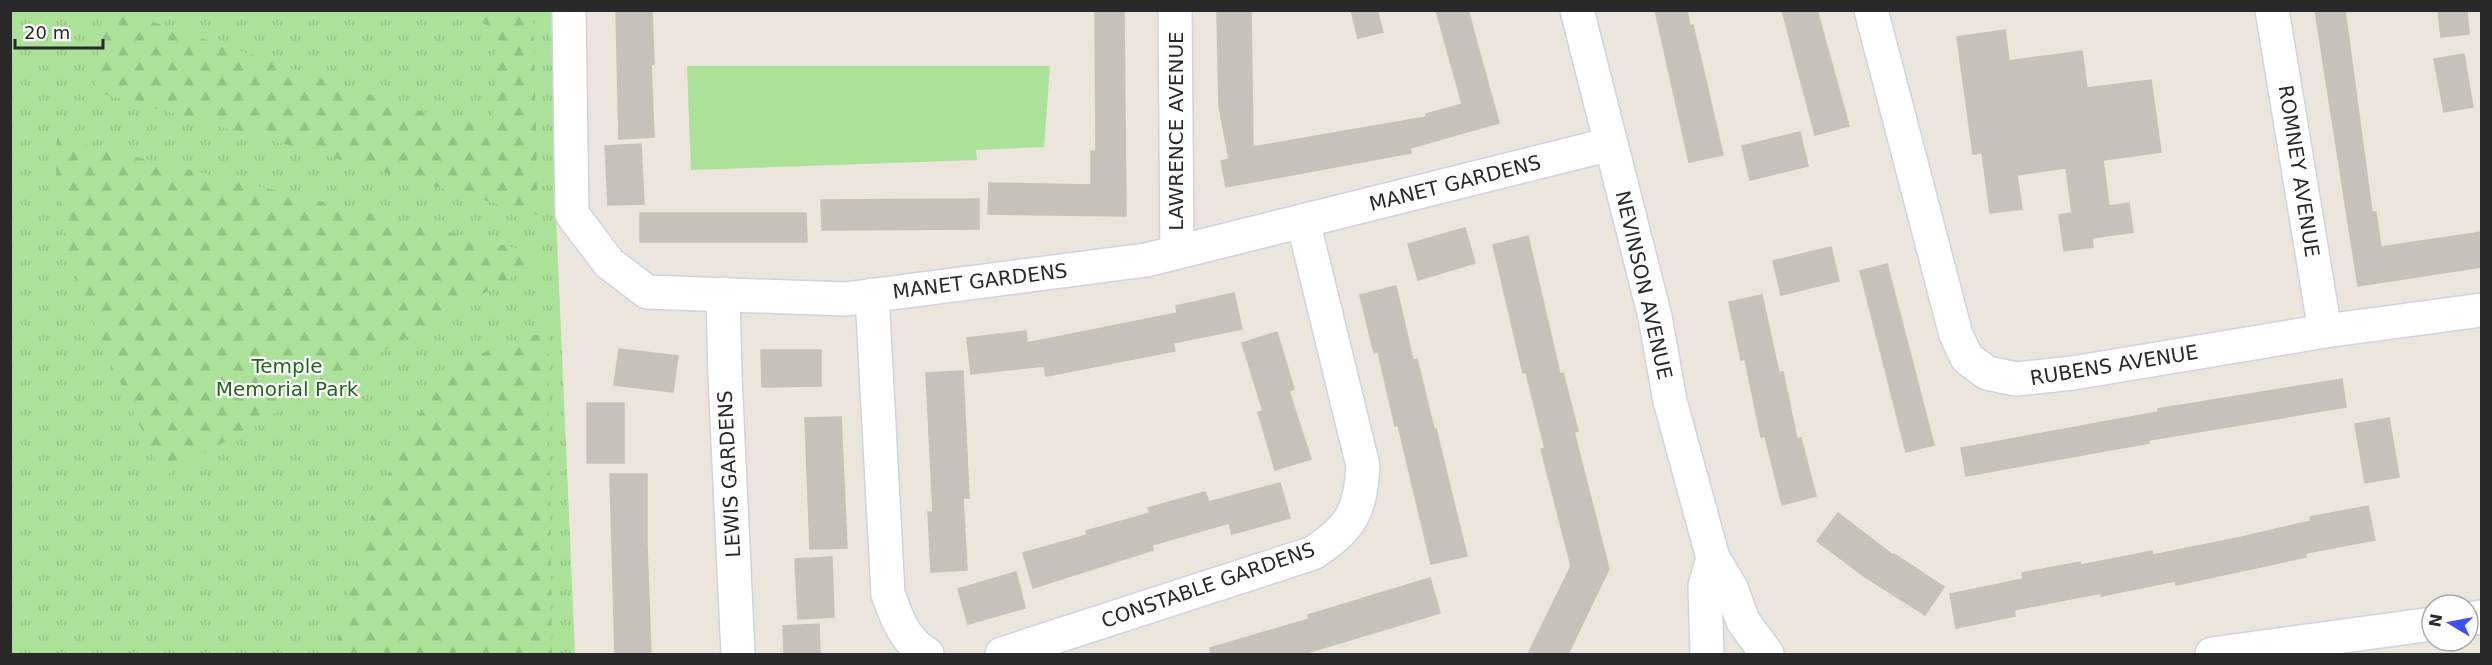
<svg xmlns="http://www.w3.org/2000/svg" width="2492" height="665" font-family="'DejaVu Sans',sans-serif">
<defs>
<pattern id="grass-tufts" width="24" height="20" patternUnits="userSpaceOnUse" patternTransform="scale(1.5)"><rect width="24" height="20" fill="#abe198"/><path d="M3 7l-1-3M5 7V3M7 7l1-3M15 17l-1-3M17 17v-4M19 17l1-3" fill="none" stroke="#93c183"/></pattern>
<pattern id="forest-firs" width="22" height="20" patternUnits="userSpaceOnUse" patternTransform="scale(1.5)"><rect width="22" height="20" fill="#abe198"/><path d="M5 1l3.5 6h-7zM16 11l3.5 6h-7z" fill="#93c183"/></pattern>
</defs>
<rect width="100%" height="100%" fill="#ebe5db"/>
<!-- grass -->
<path fill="url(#grass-tufts)" d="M 10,11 L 551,11 L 556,217 L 575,654 L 11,654 Z"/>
<!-- forest -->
<g fill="url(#forest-firs)">
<path d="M 103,11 L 120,11 L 456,123 L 493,116 L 497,32 L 464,11 L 533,11 L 538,215 L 93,91 Z"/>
<path d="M 57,138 L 549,256 L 163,477 L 87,308 L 69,249 L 56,186 Z"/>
<path d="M 548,331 L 552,654 L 334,654 L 360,545 L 399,447 L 449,364 Z"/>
</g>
<!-- garden -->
<path fill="#abe198" d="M 687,66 L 1050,66 L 1044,147 L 976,150 L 977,160 L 691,170 Z"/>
<!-- building -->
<g fill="#c6c2bb" stroke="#c6c2b5" stroke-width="1.5">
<path d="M 616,10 L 652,10 L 654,64 L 651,65 L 654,137 L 619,139 Z"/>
<path d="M 1095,10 L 1124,10 L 1126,216 L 988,214 L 989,183 L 1091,185 L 1091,151 L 1096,151 Z"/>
<path d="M 1251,10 L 1253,147 L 1426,117 L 1426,114 L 1462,104 L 1436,10 L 1468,10 L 1499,123 L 1410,148 L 1411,153 L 1226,187 L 1221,161 L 1229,159 L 1219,106 L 1217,11 Z"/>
<path d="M 1351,10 L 1377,10 L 1383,32 L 1358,38 Z"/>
<path d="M 1655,10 L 1687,10 L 1690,26 L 1693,25 L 1723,155 L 1689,162 Z"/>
<path d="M 1782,10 L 1817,10 L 1849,126 L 1815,135 Z"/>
<path d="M 2315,10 L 2345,10 L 2372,212 L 2376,212 L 2381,247 L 2481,232 L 2481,267 L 2358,286 Z"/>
<path d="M 2438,10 L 2467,10 L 2469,34 L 2441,37 Z"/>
<path d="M 2005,30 L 2009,61 L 2082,51 L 2087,88 L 2151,80 L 2161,152 L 2103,160 L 2109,206 L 2129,203 L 2133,232 L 2092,238 L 2093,247 L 2064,251 L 2059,215 L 2072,213 L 2066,168 L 2017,175 L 2022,209 L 1990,213 L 1982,153 L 1973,154 L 1957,37 Z"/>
<path d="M 2464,54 L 2473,107 L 2444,112 L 2434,59 Z"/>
<path d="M 1800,132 L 1808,166 L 1750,180 L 1742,146 Z"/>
<path d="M 641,144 L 644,204 L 608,205 L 605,146 Z"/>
<path d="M 979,199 L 979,229 L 822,230 L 821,200 Z"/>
<path d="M 640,213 L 806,213 L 807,242 L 640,242 Z"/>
<path d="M 1465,228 L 1475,263 L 1418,280 L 1408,244 Z"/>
<path d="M 1528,236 L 1560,374 L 1563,373 L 1578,431 L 1574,432 L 1609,569 L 1568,654 L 1528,654 L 1571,566 L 1541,449 L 1545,449 L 1526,372 L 1523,373 L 1493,245 Z"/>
<path d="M 1831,247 L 1839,281 L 1781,295 L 1773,261 Z"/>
<path d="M 1887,264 L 1934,445 L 1906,452 L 1860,271 Z"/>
<path d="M 1396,286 L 1413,360 L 1417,359 L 1434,429 L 1436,429 L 1467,556 L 1431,564 L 1398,425 L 1395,426 L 1378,352 L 1374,353 L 1360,295 Z"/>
<path d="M 1234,293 L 1242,329 L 1173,343 L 1175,351 L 1046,376 L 1044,366 L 971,374 L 967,338 L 1026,331 L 1027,343 L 1177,313 L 1176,306 Z"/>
<path d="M 1762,295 L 1779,373 L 1783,372 L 1797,439 L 1801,438 L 1816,496 L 1782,505 L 1765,436 L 1761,437 L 1745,359 L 1741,360 L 1729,302 Z"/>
<path d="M 1277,332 L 1294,389 L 1289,391 L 1311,459 L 1275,470 L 1258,412 L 1263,411 L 1242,343 Z"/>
<path d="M 619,349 L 678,356 L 673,392 L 614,385 Z"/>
<path d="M 761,350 L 821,350 L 821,386 L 762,387 Z"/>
<path d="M 963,371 L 969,498 L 963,498 L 967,570 L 931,572 L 928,512 L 933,512 L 926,373 Z"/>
<path d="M 2342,379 L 2346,407 L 2149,440 L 2149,443 L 1966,476 L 1961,448 L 2158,412 L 2158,409 Z"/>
<rect x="587" y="403" width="37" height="60"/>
<path d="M 841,417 L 847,548 L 810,549 L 805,418 Z"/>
<path d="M 2389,418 L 2399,477 L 2365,483 L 2355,424 Z"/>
<path d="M 610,474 L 647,474 L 647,547 L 651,654 L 615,654 Z"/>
<path d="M 1280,483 L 1290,518 L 1232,534 L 1229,523 L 1152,545 L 1153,550 L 1033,588 L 1023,553 L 1087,535 L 1086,531 L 1150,513 L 1148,508 L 1205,492 L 1209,502 Z"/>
<path d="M 2368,506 L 2375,540 L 2306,553 L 2306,557 L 2176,585 L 2175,581 L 2101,596 L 2101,593 L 2014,610 L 2015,616 L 1956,628 L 1950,594 L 2023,579 L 2022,573 L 2080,562 L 2081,565 L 2152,551 L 2153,555 L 2242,537 L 2311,521 L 2310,517 Z"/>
<path d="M 1838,513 L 1893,555 L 1894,554 L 1944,587 L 1925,615 L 1865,577 L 1817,541 Z"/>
<path d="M 832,557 L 834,617 L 798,619 L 795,559 Z"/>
<path d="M 1016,572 L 1025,608 L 968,624 L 958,589 Z"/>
<path d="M 1430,578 L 1440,613 L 1303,654 L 1211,654 L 1210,648 L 1309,619 L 1308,615 Z"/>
<path d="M 819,624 L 820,654 L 784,654 L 783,626 Z"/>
</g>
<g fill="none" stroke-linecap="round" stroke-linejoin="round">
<!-- minor casing -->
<g stroke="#d0d2e2" stroke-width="36">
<g id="minor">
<path d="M 569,10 L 572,214 L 609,263 L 647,292 L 845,299 L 1146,260 L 1611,144"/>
<path d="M 1175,10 L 1177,252"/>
<path d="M 1577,10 L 1655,317 L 1670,401 L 1713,558 L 1731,588 L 1743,621 L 1767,654"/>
<path d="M 1871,10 L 1956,335 L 1967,358 L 1987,373 L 2016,379 L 2073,373 L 2325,331 L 2482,310"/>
<path d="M 2272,10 L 2325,331"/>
<path d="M 723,294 L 725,377 L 738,654"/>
<path d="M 872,295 L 888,594 C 897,619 904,640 927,654"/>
<path d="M 2468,619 L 2482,617"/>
<path d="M 1002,654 L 1313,553 C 1352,527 1360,512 1363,466 L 1303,221"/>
<path d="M 1707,654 L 1705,586 L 1713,558"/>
<path d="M 2212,654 L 2432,624"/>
</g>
</g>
<!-- minor -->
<use href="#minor" stroke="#fff" stroke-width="33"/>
</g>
<g text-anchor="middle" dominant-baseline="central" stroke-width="4.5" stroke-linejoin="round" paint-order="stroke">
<!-- street labels -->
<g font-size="20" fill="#292929" stroke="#fff">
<text transform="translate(1176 131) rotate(-90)">LAWRENCE AVENUE</text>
<text transform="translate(2299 171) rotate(81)">ROMNEY AVENUE</text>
<text transform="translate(1455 183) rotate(-14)">MANET GARDENS</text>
<text transform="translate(980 281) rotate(-7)">MANET GARDENS</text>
<text transform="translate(1644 285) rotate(77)">NEVINSON AVENUE</text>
<text transform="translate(2114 365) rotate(-9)">RUBENS AVENUE</text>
<text transform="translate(729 474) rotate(-93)">LEWIS GARDENS</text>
<text transform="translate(1208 585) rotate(-19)">CONSTABLE GARDENS</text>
</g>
<!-- park labels -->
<g font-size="20" fill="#24641b" stroke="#fff">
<text x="287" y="366">Temple<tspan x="287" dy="23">Memorial Park</tspan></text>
</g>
</g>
<!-- border -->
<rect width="2492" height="665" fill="none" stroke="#292929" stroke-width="24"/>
<!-- north arrow -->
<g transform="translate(2450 623) rotate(280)"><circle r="28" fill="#ffffff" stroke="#a9a9a9" stroke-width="1.5"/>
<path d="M0-4.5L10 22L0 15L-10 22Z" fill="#3d50f6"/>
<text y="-9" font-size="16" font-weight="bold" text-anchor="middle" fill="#292929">N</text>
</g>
<!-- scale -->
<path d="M15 39v9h88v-9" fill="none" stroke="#292929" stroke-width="3"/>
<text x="24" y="39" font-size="18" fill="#292929" stroke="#ffffff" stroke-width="4.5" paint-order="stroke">20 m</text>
</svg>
